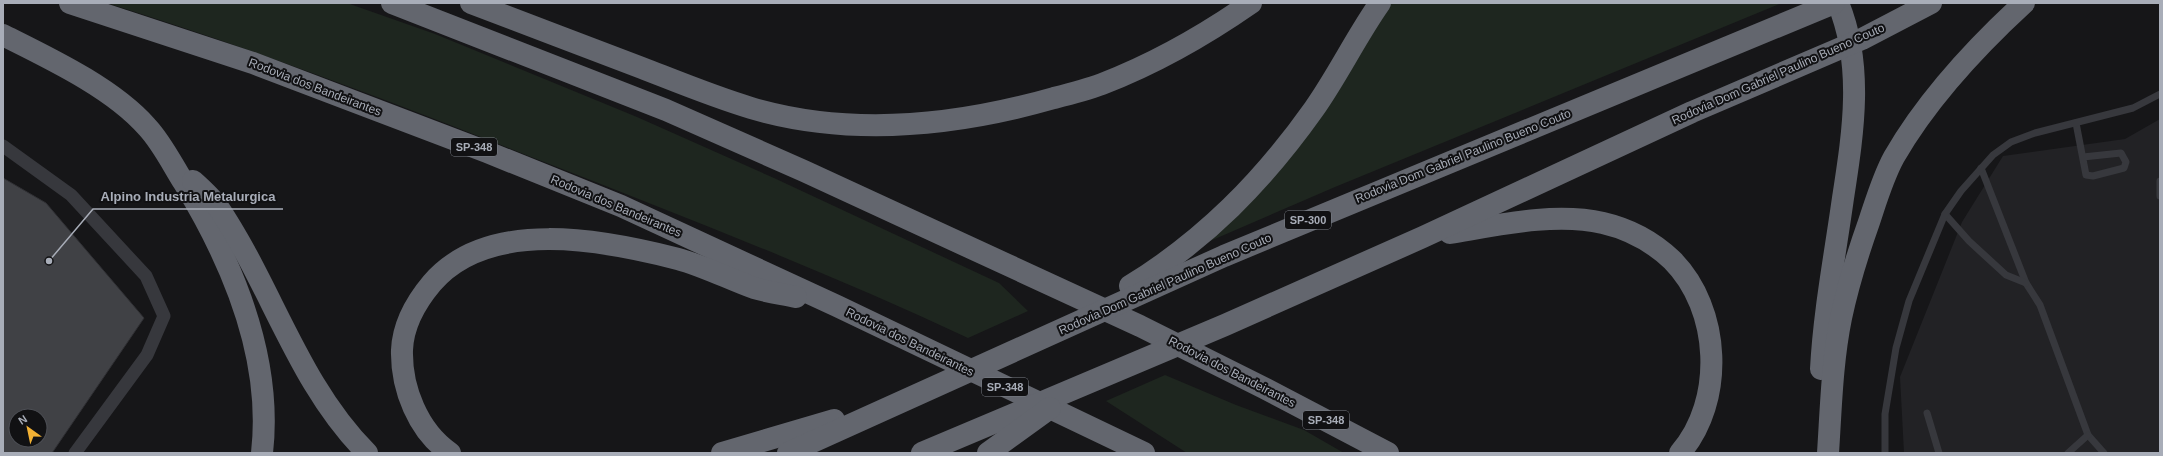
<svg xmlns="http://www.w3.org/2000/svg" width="2163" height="456" font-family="Helvetica,sans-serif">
<rect width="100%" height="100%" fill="#161618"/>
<!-- built -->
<path fill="#222225" d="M 2160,119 L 2160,453 L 1904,453 L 1900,377 L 1962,222 L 2003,156 L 2125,139 Z"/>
<!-- green -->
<g fill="#1e261f">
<path d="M 107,3 L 347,3 L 435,34 L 637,117 L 774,178 L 999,283 L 1028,311 L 968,338 C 832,274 692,220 552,165 C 405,107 258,50 107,3 Z"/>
<path d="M 1386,3 L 1782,3 L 1335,187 L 1187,251 L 1223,220 Z"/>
<path d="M 1165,375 L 1236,405 L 1304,430 L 1344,453 L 1187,453 L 1106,401 Z"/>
</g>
<!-- building -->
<path fill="#404145" stroke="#303034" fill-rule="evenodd" d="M 3,178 L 46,203 L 144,318 L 52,453 L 3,453 ZM 16,416 L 40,416 L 40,440 L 16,440 Z"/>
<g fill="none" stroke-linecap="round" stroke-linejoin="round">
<!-- service -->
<g stroke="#37383d" stroke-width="7">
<path d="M 2076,123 L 2086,175 L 2093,176 L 2124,168 L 2126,162 L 2121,153 L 2083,157"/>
<path d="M 1981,168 L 2026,283 L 2040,305 L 2088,435 L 2104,453"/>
<path d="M 2160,181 L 2160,196"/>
<path d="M 1945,214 L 1969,241 L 2006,275 L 2026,283"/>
<path d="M 1927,413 L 1939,453"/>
<path d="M 1885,453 L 1885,414 L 1896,348 L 1909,301 L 1945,214 L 1961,191 L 1993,155 L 2011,142 L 2035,133 L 2133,108 L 2160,94"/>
<path d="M 2068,453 L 2088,435"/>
</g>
<!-- minor -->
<path stroke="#37383d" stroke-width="13" d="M 3,146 L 71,195 L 146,276 L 164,316 L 147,355 L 75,453"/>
<!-- motorway -->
<g stroke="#63666e" stroke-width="22">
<path d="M 70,3 L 253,63 L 487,152 L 621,206 L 837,306 L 1144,453"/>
<path d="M 392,3 L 666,110 L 804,171 L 1140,326 L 1264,388 L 1388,453"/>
<path d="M 471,3 C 528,25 585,46 642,68 C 678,82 714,97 751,108 C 850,137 956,126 1054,98 C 1070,94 1086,90 1102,84 C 1154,64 1205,35 1251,3"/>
<path d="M 3,35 C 49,58 113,88 147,127 C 162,143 172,164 184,183 C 233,263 273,357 262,453"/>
<path d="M 193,181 C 202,189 212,198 218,207 C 272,287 298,384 367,453"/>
<path d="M 1450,233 C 1498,225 1555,212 1603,223 C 1629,229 1653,242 1672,260 C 1721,309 1725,401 1680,453"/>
<path d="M 1130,286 C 1205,240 1263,181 1314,109 C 1338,75 1356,37 1380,3"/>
<path d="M 1821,369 C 1824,312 1835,255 1843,198 C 1853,133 1864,66 1838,3"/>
<path d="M 450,453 C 418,431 401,388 402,350 C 403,325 416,302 432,283 C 489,217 604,240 678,259 C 704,266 729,279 754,288 C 767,292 782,294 796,297"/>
<path d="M 722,453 L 834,420"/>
<path d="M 788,453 L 1224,256 L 1834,3"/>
<path d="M 922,453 L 1225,325 L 1423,237 L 1692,112 L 1862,39 L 1931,3"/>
<path d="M 988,453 L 1050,408"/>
<path d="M 1828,453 C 1831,408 1832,362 1841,318 C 1848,285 1858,253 1869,222 C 1876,201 1883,177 1894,157 C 1928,98 1975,48 2024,3"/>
</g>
</g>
<g text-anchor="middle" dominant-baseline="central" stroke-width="4" stroke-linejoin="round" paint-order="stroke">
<!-- shield labels -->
<g fill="#111113" stroke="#7b7e86" stroke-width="1">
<rect x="451" y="138" width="46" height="18" rx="3"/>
<rect x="1285" y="211" width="46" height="18" rx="3"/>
<rect x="982" y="378" width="46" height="18" rx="3"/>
<rect x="1303" y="411" width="46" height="18" rx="3"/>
</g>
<g font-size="11" font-weight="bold" fill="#a8adb8">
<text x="474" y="147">SP-348</text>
<text x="1308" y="220">SP-300</text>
<text x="1005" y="387">SP-348</text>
<text x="1326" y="420">SP-348</text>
</g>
<!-- street labels -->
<g font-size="12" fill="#a8adb8" stroke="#111113">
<text transform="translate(1778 74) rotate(-24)">Rodovia Dom Gabriel Paulino Bueno Couto</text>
<text transform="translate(315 87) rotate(21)">Rodovia dos Bandeirantes</text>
<text transform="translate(1463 156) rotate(-22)">Rodovia Dom Gabriel Paulino Bueno Couto</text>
<text transform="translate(616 206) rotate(23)">Rodovia dos Bandeirantes</text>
<text transform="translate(1165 284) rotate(-24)">Rodovia Dom Gabriel Paulino Bueno Couto</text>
<text transform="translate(910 342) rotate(26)">Rodovia dos Bandeirantes</text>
<text transform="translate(1232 372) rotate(27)">Rodovia dos Bandeirantes</text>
</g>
</g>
<!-- callouts -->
<path fill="none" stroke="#a8adb8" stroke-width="1.5" d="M49 261L93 209H283"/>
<circle fill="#a8adb8" stroke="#111113" stroke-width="1.5" cx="49" cy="261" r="4"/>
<g font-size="13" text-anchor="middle" font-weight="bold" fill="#a8adb8" stroke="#111113" stroke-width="4" stroke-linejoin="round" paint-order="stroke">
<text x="188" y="201">Alpino Industria Metalurgica</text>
</g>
<!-- border -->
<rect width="2163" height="456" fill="none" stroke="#a8adb8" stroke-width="8"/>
<!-- north arrow -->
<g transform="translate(28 428) rotate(327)"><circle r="19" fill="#111113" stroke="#4d4f55"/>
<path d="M0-3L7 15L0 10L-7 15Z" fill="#f2b134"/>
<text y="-6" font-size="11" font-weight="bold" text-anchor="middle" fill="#a8adb8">N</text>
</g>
</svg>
